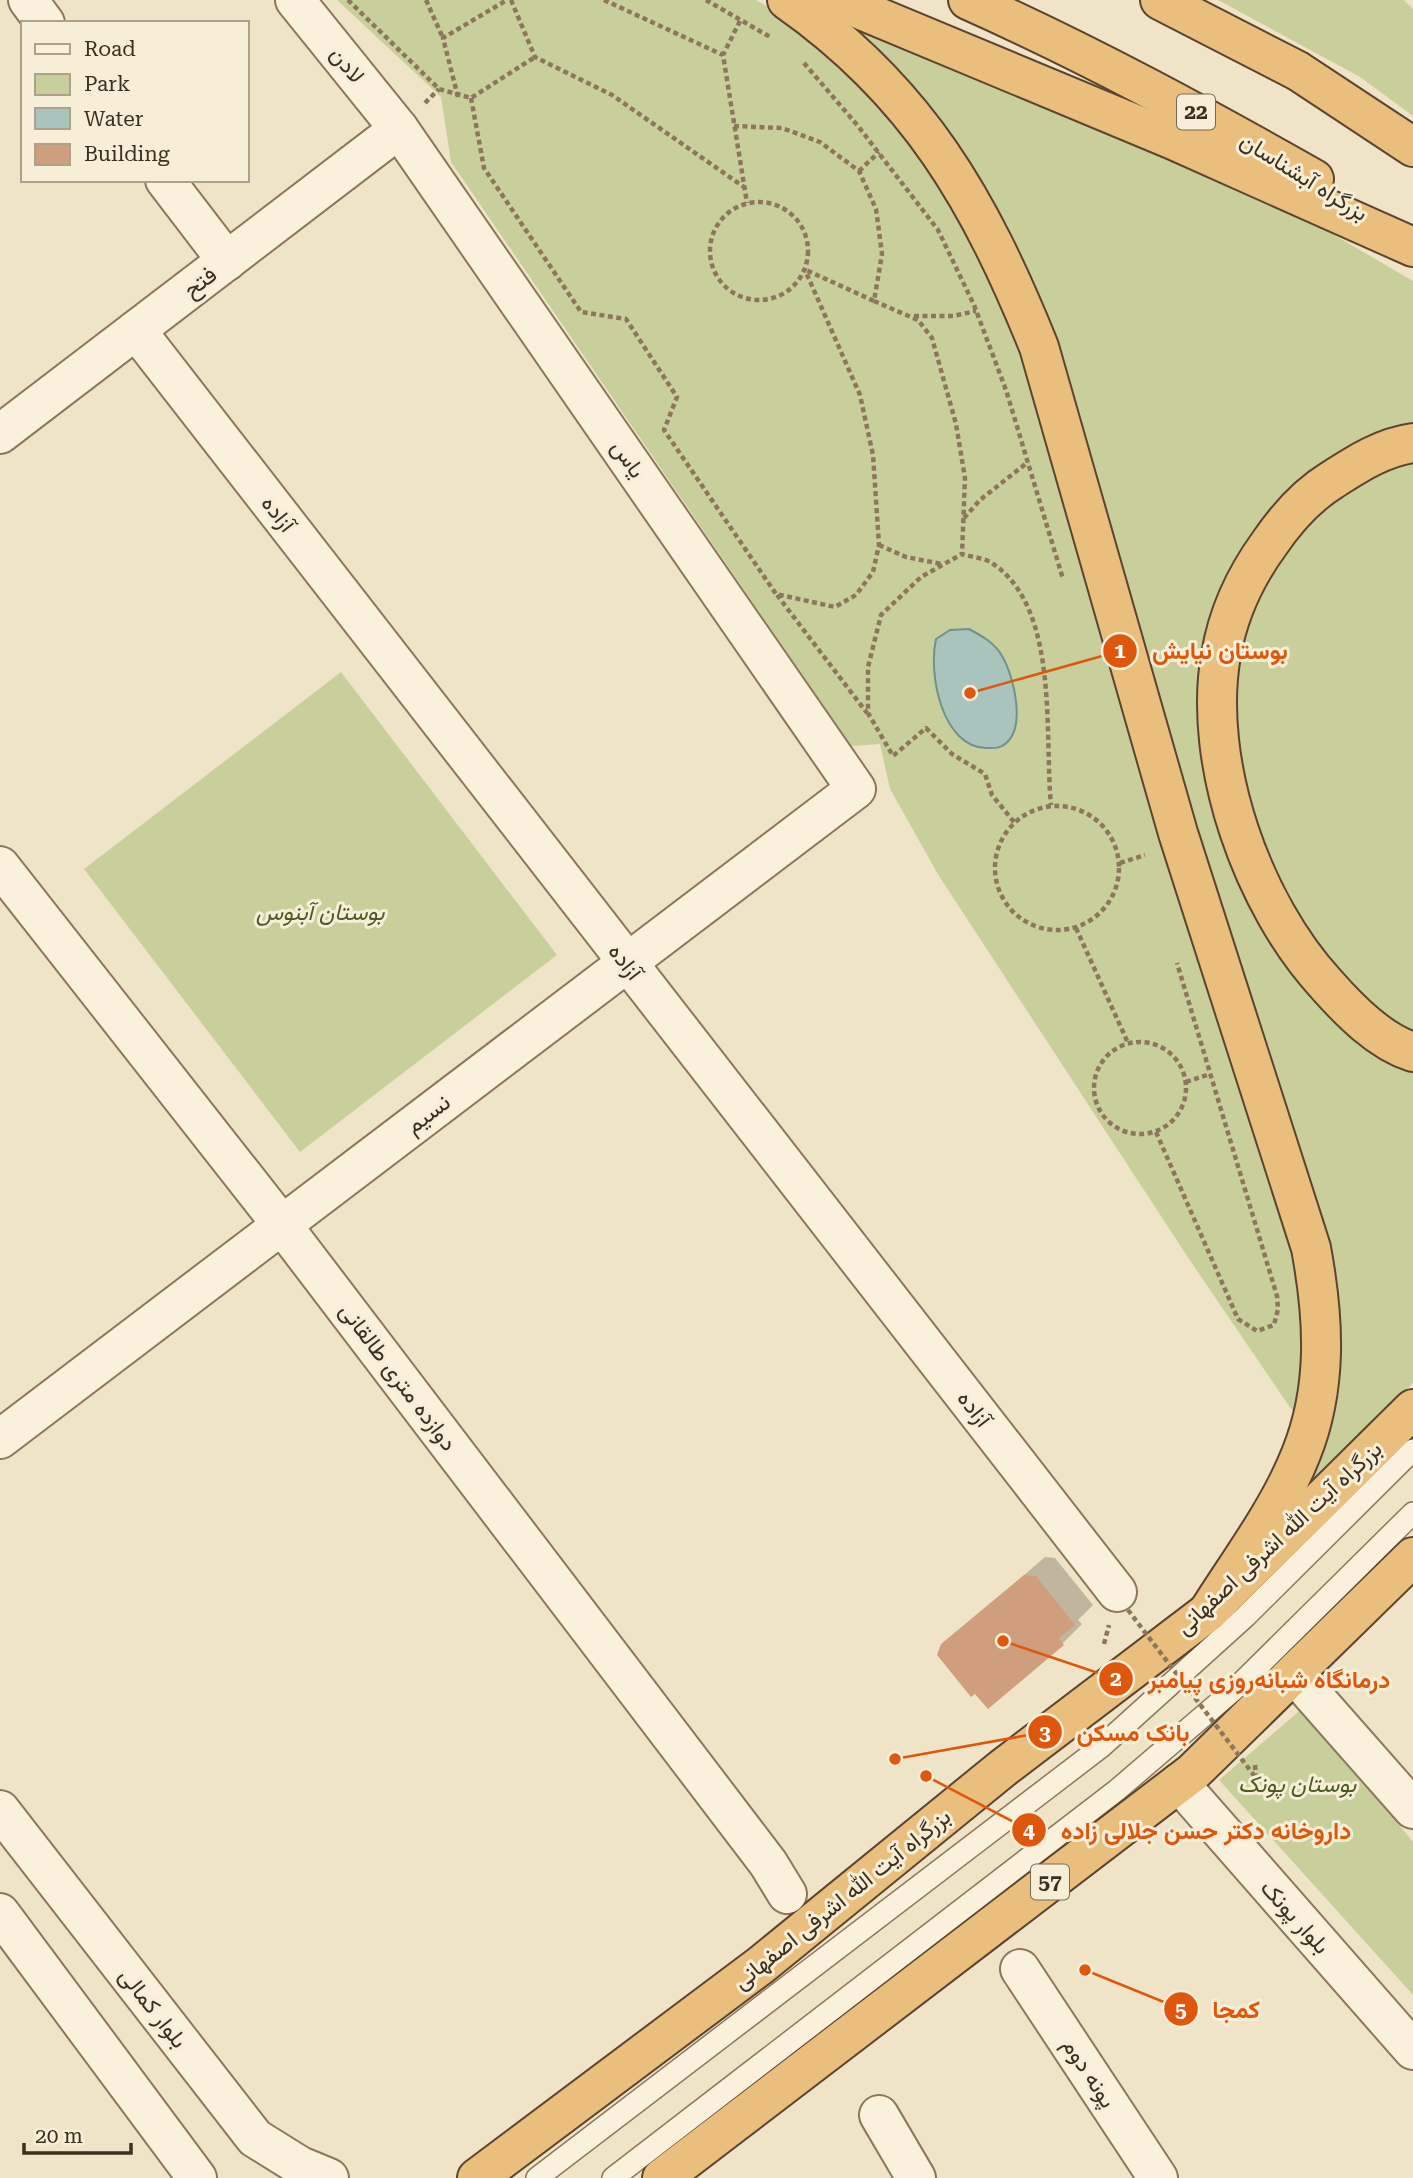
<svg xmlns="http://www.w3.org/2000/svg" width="1413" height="2178" font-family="'Roboto Serif',Vazirmatn,serif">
<rect width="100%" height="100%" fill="#f0e4c8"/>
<!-- green -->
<g fill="#c9cf9b">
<path d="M 337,0 L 756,0 L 796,23 L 908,123 L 1010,302 L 1306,1273 L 1300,1422 L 1189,1259 L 939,876 L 890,789 L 880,744 L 851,746 L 451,162 L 441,97 Z"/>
<path d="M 1218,0 L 1404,0 L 1413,9 L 1413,116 L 1360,77 Z"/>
<path d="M 834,11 L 1245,183 L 1413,281 L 1413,428 L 1234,567 L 1228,832 L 1413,1065 L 1413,1383 L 1266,1535 L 1323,1423 L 1256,1039 L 1057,358 Z"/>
<path d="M 1413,456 L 1413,1037 L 1385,1022 L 1317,954 L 1268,866 L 1235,746 L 1238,632 L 1296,525 L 1383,464 Z"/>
<path d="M 341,672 L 557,955 L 300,1152 L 84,869 Z"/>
<path d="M 1304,1707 L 1413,1842 L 1413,1995 L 1219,1780 Z"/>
</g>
<!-- water -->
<path fill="#a9c4bc" stroke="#6f938a" stroke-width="2" d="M 969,629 C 982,636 995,643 1002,656 C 1014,676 1028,732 1002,746 C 997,749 992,748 986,748 C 942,747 928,674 936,639 L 950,630 Z"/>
<!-- shadow -->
<path fill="#0003" d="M 1045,1557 L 1055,1558 L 1093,1605 L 1078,1620 L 1082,1624 L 1063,1643 L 988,1707 L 943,1645 Z"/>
<!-- building -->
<path fill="#cf9f7d" d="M 1024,1575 L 1036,1576 L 1075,1625 L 1059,1638 L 1064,1645 L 988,1709 L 975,1694 L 971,1697 L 937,1655 L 941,1644 Z"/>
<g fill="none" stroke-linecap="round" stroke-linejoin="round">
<!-- service casing -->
<g stroke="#8d765c" stroke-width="24">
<g id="service">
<path d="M 537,2178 L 1101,1747 L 1246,1616 L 1413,1450"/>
<path d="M 613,2178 L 1117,1790 L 1236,1688 L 1413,1513"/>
</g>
</g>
<!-- minor casing -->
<g stroke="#8d765c" stroke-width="42">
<g id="minor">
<path d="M 28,0 L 45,23"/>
<path d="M 165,180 L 227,261"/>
<path d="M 136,330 L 1117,1592"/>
<path d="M 0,434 L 399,129"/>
<path d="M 0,866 L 282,1225 L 768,1863 L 787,1894"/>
<path d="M 0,1439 L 856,789 L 399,129 L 295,0"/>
<path d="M 1295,1675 L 1413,1809"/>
<path d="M 1179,1783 L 1413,2050"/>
<path d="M 1020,1969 L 1158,2178"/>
<path d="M 879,2115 L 916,2178"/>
</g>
</g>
<!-- tertiary casing -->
<g stroke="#8d765c" stroke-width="42">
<g id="tertiary">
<path d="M 0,1810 L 255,2138 L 300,2166 L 329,2178"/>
<path d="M 0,1913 L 197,2178"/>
</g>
</g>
<!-- trunk casing -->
<g stroke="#5b4430" stroke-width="42">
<g id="trunk">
<path d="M 787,0 C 918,92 980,201 1039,347 L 1178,833 L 1311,1248 C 1324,1318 1328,1387 1301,1454 C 1279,1510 1240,1561 1208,1612"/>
<path d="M 837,0 L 1171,139 L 1413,247"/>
<path d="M 968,0 C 1087,53 1201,115 1314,179"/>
<path d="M 1160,0 L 1298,71 L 1413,147"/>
<path d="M 1413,443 C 1383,447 1357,464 1332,480 C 1306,496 1286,519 1269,544 C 1245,577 1228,613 1221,655 C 1202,763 1253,905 1326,984 C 1349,1010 1379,1041 1413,1052"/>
<path d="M 477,2178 L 761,1965 L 1003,1768 L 1208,1612 L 1413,1409"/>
<path d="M 662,2178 L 1192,1773 L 1413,1557"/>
</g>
</g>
<!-- path -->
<g stroke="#8d765c" stroke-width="4.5" stroke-dasharray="5 3.5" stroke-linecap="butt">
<path d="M 348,0 L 439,89 L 471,98 L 535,57"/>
<path d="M 426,0 L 443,38"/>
<path d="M 511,0 L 535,57 L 612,95 L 744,187"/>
<path d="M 604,0 L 723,55"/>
<path d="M 706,0 L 772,38"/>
<path d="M 740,21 L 723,55 L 747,203"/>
<path d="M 804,63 L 858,126 L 938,230 L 974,305 L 1006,390 L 1063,579"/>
<path d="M 458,97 L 443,38 L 507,0"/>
<path d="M 471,98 L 484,168 L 581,312 L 626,319 L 677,397 L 664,430 L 776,594 L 835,607 L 856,595 L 873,572 L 879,545 L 873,455 L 860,395 L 805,270"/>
<path d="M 425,103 L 439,89"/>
<path d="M 734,126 L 782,128 L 820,142 L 859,171 L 876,209 L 882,254 L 874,301 L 806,270"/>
<path d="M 859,171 L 879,152"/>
<circle cx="759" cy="251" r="49"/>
<path d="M 874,301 L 918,320 L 932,338 L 956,424 L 965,478 L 962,554"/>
<path d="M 914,316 L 953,316 L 976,311"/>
<path d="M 964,518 L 980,500 L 1028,462"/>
<path d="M 879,545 L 906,557 L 942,564"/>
<path d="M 777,595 L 867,713"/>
<circle cx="1057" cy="868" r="62"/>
<path d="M 1014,822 L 992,795 L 985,774 L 952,754 L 926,728 L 893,756 L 868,713 L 868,667 L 881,615 L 921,577 L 962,554 C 971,557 984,558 992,563 C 1060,608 1044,734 1051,805"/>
<path d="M 1120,863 L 1145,855"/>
<path d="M 1076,928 L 1128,1043"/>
<circle cx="1140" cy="1088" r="46"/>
<path d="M 1186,1082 L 1210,1074"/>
<path d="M 1156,1132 L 1238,1319 L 1257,1331 L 1274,1325 L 1278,1309 L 1277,1296 L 1177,963"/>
<path d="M 1104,1644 L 1109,1625"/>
<path d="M 1255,1765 L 1256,1778"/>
</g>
<!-- service -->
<use href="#service" stroke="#faf1dc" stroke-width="21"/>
<!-- minor -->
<use href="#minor" stroke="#faf1dc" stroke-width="38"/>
<!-- tertiary -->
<use href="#tertiary" stroke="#faf1dc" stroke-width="38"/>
<!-- trunk -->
<use href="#trunk" stroke="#eabe7c" stroke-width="38"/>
<!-- path-bridge -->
<path stroke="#8d765c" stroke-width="4.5" stroke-dasharray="5 3.5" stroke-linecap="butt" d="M 1128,1610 L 1256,1778"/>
</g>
<g text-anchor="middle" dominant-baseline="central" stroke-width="6" stroke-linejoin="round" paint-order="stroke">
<!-- shield labels -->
<g fill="#f7eed8" stroke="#756857" stroke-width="2">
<rect x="1177" y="94.5" width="38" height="35" rx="5"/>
<rect x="1031" y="1864.5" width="38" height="35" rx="5"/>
</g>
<g font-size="21" font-weight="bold" fill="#3d2e20">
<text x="1196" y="112">22</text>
<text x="1050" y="1882">57</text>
</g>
<!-- street labels -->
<g font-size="23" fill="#3d2e20" stroke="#f7eed8">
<text transform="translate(347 65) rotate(51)">لادن</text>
<text transform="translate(1304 177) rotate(32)">بزرگراه آبشناسان</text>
<text transform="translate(200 282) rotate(-37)">فتح</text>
<text transform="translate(628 459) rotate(55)">یاس</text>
<text transform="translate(278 514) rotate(52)">آزاده</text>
<text transform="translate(625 962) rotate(52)">آزاده</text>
<text transform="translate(428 1114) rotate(-37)">نسیم</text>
<text transform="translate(398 1377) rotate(53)">دوازده متری طالقانی</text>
<text transform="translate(974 1409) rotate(52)">آزاده</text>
<text transform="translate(1279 1538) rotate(-43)">بزرگراه آیت الله اشرفی اصفهانی</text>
<text transform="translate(842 1899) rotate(-39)">بزرگراه آیت الله اشرفی اصفهانی</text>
<text transform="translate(1295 1917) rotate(48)">بلوار پونک</text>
<text transform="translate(153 2008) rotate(52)">بلوار کمالی</text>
<text transform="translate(1089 2073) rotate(57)">پونه دوم</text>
</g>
<!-- park labels -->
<g font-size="23" font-style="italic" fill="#4d5a26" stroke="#f7eed8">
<text x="320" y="912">بوستان آبنوس</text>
<text x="1297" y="1784">بوستان پونک</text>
</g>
</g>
<!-- callouts -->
<path fill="none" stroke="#df570d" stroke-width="2.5" d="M970 693L1120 651M1003 1641L1116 1679M895 1759L1045 1732M926 1776L1029 1830M1085 1970L1181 2009"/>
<g fill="#df570d" stroke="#f7eed8" stroke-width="2.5">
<circle cx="970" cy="693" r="7"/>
<circle cx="1003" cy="1641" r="7"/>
<circle cx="895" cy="1759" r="7"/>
<circle cx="926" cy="1776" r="7"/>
<circle cx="1085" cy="1970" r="7"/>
<circle cx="1120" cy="651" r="18"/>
<circle cx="1116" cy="1679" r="18"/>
<circle cx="1045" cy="1732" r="18"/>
<circle cx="1029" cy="1830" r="18"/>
<circle cx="1181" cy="2009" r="18"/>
</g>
<g font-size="21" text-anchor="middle" font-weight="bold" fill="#fff">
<text x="1120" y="658">1</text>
<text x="1116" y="1686">2</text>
<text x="1045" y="1740">3</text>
<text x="1029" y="1838">4</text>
<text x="1181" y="2017">5</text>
</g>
<g font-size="24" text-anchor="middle" font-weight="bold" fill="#df570d" stroke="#f7eed8" stroke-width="6" stroke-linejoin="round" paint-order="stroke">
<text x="1220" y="659">بوستان نیایش</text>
<text x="1269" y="1688">درمانگاه شبانه‌روزی پیامبر</text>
<text x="1133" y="1741">بانک مسکن</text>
<text x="1206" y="1839">داروخانه دکتر حسن جلالی زاده</text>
<text x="1236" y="2018">کمجا</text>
</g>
<!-- legend -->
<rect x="21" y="21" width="228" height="161" fill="#f7eed8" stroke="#ada18e" stroke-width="2"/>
<rect x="35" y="44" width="35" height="10" fill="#faf1dc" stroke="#ada18e" stroke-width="2"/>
<text x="84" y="56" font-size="21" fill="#3d2e20">Road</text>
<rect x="35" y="74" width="35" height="21" fill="#c9cf9b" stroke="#ada18e" stroke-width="2"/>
<text x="84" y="91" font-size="21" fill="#3d2e20">Park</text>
<rect x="35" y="108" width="35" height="21" fill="#a9c4bc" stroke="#ada18e" stroke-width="2"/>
<text x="84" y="126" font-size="21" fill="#3d2e20">Water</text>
<rect x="35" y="144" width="35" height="21" fill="#cf9f7d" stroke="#ada18e" stroke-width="2"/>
<text x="84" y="161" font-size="21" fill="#3d2e20">Building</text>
<!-- scale -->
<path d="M24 2143v10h107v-10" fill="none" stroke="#3d2e20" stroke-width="3.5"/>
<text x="35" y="2143" font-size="21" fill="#3d2e20" stroke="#f7eed8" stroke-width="5" paint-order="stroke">20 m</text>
</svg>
